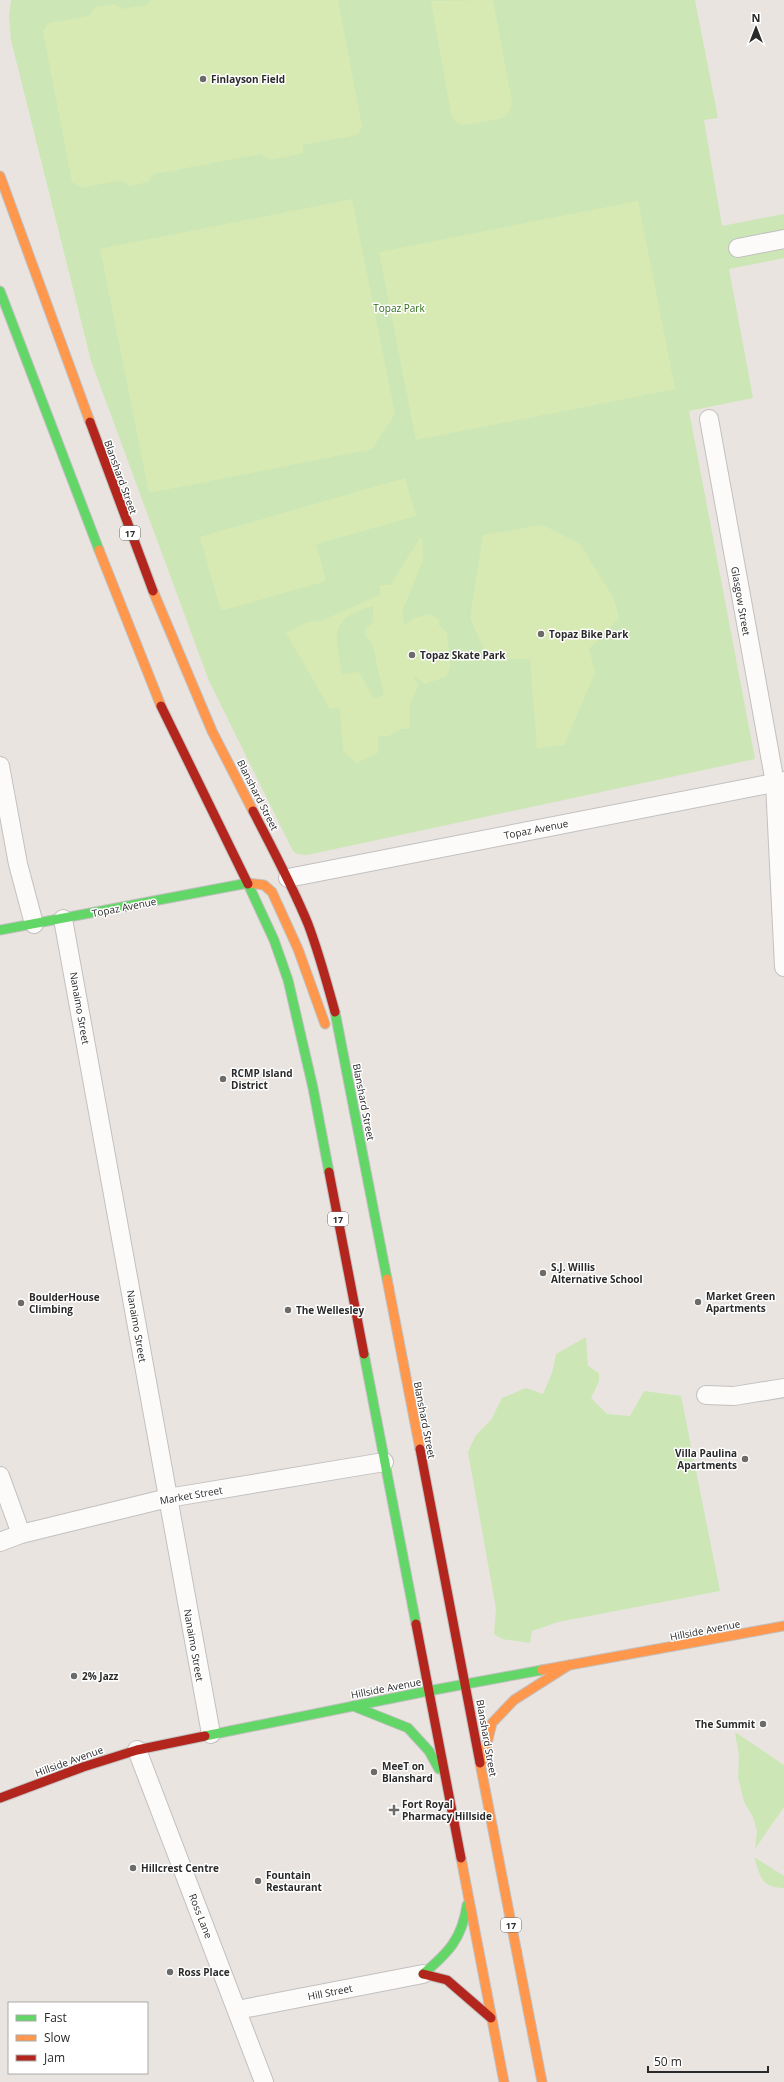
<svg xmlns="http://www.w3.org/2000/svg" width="784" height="2082" font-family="'Open Sans',sans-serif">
<rect width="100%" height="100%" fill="#e9e4df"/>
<!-- green -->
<g fill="#cce6b6">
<path d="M 11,0 L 695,0 L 718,118 L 704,120 L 722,226 L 784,214 L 784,258 L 729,269 L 753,398 L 689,411 L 755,759 L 307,855 L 297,854 L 293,851 L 209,681 L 91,361 L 11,40 L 9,16 Z"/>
<path d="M 586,1337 L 588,1366 L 599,1373 L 599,1381 L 591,1398 L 607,1414 L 630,1416 L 644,1391 L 681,1396 L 720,1591 L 558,1622 L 532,1631 L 530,1643 L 502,1639 L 494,1634 L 496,1609 L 468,1452 L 476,1435 L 491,1420 L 502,1398 L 526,1388 L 543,1394 L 552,1373 L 556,1354 Z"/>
<path d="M 735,1732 L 784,1765 L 784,1807 L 755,1849 L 757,1831 L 753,1817 L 744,1802 L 738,1777 L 739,1756 Z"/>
<path d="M 754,1857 L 784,1876 L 784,1888 C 760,1887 761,1877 754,1857 Z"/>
</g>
<!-- pitch -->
<g fill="#d8eab3" fill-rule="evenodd">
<path d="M 150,0 L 338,0 L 362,127 L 357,135 L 302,145 L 304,153 L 270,160 L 261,154 L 154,174 L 148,182 L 129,186 L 121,180 L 81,188 L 72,182 L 43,31 L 49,23 L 89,16 L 95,7 L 114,4 L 122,9 L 147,5 Z"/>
<path d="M 493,0 L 512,102 C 511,110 508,115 500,119 L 462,125 L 453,119 L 451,113 L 431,1 Z"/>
<path d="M 352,199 L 395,414 L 372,449 L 149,493 L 100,249 Z"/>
<path d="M 638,201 L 675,389 L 416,440 L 379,252 Z"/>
<path d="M 405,478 L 416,516 L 316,544 L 326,581 L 221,611 L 200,537 Z"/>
<path d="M 543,525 L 580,544 L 613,597 L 619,618 L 589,649 L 595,672 L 564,745 L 537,748 L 530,659 L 488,659 L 470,618 L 483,535 Z"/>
<path d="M 420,538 L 422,538 L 423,560 L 402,612 L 404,623 L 406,624 L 414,618 L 430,614 L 439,620 L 439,626 L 447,633 L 450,667 L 446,677 L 424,684 L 415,676 L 414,680 L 419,684 L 409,706 L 410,729 L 401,729 L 389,736 L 378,736 L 378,753 L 356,763 L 343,751 L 340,710 L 337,708 L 330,709 L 286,633 L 306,623 L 323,620 L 380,595 L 380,585 L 390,585 ZM 373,606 L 373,622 L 365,629 L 365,636 L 372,643 L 384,695 L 374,699 L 359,672 L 342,674 C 336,633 327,620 373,606 Z"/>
</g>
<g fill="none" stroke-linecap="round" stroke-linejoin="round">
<!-- street casing -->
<g stroke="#c2c0c1" stroke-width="20">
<g id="street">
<path d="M 738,248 L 784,239"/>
<path d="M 709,419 L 775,783 L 784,967"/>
<path d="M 0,766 L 18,864 L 34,924"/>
<path d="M 288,878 L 784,781"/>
<path d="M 63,919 L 211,1734"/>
<path d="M 706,1395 L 734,1396 L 784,1388"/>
<path d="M 0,1476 L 21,1534"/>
<path d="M 0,1542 L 21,1534 L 168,1498 L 384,1462"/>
<path d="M 137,1750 L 264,2082"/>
<path d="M 237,2010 L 423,1974"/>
</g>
</g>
<!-- fast casing -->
<g stroke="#c2c0c1" stroke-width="11">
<g id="fast">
<path d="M 0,291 L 99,550"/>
<path d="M 248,884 L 274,940 L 288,980 L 313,1088 L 329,1172"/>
<path d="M 0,930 L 248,883"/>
<path d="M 335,1012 L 387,1279"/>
<path d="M 364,1354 L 416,1624"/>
<path d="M 353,1706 L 408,1728 L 429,1751 L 439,1769"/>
<path d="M 205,1736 L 428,1691 L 542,1670"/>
<path d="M 423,1974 C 448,1953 462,1939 467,1905"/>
</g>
</g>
<!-- slow casing -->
<g stroke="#c2c0c1" stroke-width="11">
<g id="slow">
<path d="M 0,176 L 90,422"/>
<path d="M 99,550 L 161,706"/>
<path d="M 153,591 L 212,731 L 253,811"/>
<path d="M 248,883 L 264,885 L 272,892 L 298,949 L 325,1024"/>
<path d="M 387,1279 L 420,1449"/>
<path d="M 542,1670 L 784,1626"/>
<path d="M 483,1760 L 492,1723 L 514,1700 L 569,1665"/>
<path d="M 480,1763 L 542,2082"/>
<path d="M 461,1858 L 504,2082"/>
</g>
</g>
<!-- jam casing -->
<g stroke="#c2c0c1" stroke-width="11">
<g id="jam">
<path d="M 90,422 L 153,591"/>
<path d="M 161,706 L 248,884"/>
<path d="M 253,811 C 272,848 292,885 308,924 C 319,953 327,983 335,1012"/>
<path d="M 329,1172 L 364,1354"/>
<path d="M 420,1449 L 480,1763"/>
<path d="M 416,1624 L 461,1858"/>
<path d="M 0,1798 L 83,1767 L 137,1750 L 205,1736"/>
<path d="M 423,1974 L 447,1980 L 491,2018"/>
</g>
</g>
<!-- street -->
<use href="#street" stroke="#fcfbfa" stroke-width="18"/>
<!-- fast -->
<use href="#fast" stroke="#63d668" stroke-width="9"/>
<!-- slow -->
<use href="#slow" stroke="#ff974d" stroke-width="9"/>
<!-- jam -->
<use href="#jam" stroke="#b3261e" stroke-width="9"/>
</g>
<!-- markers -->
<g fill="#6d6b69" stroke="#fff" stroke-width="1.5">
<circle cx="203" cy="79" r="4"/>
<circle cx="541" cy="634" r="4"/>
<circle cx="412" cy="655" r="4"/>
<circle cx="223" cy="1079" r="4"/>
<circle cx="543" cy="1273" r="4"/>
<circle cx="698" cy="1302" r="4"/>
<circle cx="21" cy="1303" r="4"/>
<circle cx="288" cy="1310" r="4"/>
<circle cx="745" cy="1459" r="4"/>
<circle cx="74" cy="1676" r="4"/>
<circle cx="763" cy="1724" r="4"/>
<circle cx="374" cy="1772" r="4"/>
<path d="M392 1804h4v4h4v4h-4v4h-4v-4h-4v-4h4z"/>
<circle cx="133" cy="1868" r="4"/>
<circle cx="258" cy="1881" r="4"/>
<circle cx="170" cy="1972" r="4"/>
</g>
<g text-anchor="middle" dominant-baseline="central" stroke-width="3" stroke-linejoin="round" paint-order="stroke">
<!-- shield labels -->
<g fill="#fff" stroke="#6a6a6a" stroke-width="1">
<rect x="120" y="526" width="20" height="14" rx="3"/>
<rect x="328" y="1212" width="20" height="14" rx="3"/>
<rect x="501" y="1918" width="20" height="14" rx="3"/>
</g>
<g font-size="9" font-weight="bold" fill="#2a2a2a">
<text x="130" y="533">17</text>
<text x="338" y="1219">17</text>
<text x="511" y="1925">17</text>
</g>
<!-- poi labels -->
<g font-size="10" font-weight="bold" fill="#2a2a2a" stroke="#fff" text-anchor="start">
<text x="211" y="79">Finlayson Field</text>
<text x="549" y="634">Topaz Bike Park</text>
<text x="420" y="655">Topaz Skate Park</text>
<text x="231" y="1073">RCMP Island<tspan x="231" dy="12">District</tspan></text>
<text x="551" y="1267">S.J. Willis<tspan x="551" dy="12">Alternative School</tspan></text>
<text x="706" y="1296">Market Green<tspan x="706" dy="12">Apartments</tspan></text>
<text x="29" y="1297">BoulderHouse<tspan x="29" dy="12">Climbing</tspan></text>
<text x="296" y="1310">The Wellesley</text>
<text x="737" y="1453" text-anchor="end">Villa Paulina<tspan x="737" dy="12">Apartments</tspan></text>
<text x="82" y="1676">2% Jazz</text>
<text x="755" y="1724" text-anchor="end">The Summit</text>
<text x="382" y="1766">MeeT on<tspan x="382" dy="12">Blanshard</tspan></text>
<text x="402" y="1804">Fort Royal<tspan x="402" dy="12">Pharmacy Hillside</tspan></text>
<text x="141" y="1868">Hillcrest Centre</text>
<text x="266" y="1875">Fountain<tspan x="266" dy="12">Restaurant</tspan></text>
<text x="178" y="1972">Ross Place</text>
</g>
<!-- park labels -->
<g font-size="10" fill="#2c6b16" stroke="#fff">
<text x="399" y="308">Topaz Park</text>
</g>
<!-- street labels -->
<g font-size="10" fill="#2a2a2a" stroke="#fff">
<text transform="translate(121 477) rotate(70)">Blanshard Street</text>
<text transform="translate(741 601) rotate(80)">Glasgow Street</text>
<text transform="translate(258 795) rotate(63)">Blanshard Street</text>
<text transform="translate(536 829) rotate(-11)">Topaz Avenue</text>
<text transform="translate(124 907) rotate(-11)">Topaz Avenue</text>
<text transform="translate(80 1008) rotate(80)">Nanaimo Street</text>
<text transform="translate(364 1102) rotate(79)">Blanshard Street</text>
<text transform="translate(137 1326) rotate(80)">Nanaimo Street</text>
<text transform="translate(425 1420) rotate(79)">Blanshard Street</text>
<text transform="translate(191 1495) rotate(-10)">Market Street</text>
<text transform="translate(705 1630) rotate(-11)">Hillside Avenue</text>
<text transform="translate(194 1645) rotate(80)">Nanaimo Street</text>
<text transform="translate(386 1688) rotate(-11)">Hillside Avenue</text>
<text transform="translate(487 1738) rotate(80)">Blanshard Street</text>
<text transform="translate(69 1761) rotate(-20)">Hillside Avenue</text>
<text transform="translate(201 1916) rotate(69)">Ross Lane</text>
<text transform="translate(330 1992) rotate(-11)">Hill Street</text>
</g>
</g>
<!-- legend -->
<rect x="8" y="2002" width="140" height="72" fill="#ffffff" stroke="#aaaaaa"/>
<rect x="16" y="2015" width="20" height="6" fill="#63d668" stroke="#aaaaaa"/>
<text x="44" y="2022" font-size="12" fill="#2a2a2a">Fast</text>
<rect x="16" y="2035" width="20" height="6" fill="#ff974d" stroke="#aaaaaa"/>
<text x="44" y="2042" font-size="12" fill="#2a2a2a">Slow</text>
<rect x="16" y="2055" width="20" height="6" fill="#b3261e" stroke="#aaaaaa"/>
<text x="44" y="2062" font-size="12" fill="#2a2a2a">Jam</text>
<!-- north arrow -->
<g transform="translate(756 28)" stroke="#ffffff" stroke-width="3" paint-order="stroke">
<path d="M0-3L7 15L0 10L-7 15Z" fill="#2a2a2a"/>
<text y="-6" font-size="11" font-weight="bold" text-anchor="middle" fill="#2a2a2a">N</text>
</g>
<!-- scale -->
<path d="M648 2066v6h120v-6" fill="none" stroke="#2a2a2a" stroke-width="2"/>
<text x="654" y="2066" font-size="12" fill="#2a2a2a" stroke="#ffffff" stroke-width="3" paint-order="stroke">50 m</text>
</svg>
